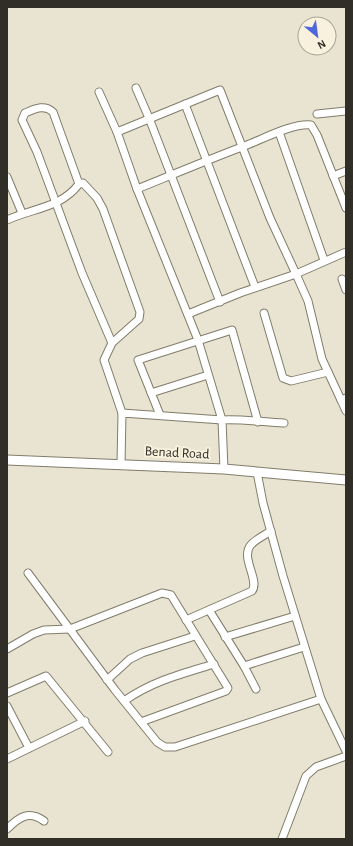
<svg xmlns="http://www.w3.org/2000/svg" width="353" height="846" font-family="'Alegreya Sans',sans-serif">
<rect width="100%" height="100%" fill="#e9e4d1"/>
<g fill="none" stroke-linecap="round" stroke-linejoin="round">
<!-- minor casing -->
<g stroke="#817c6b" stroke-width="9">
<g id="minor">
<path d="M 136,88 L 149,118 L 220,302"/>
<path d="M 99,92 L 117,132"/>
<path d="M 185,104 L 255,287"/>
<path d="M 317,114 L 346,111"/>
<path d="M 279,132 L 324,260"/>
<path d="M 333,176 L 346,171"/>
<path d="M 7,177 L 22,213"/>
<path d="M 79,184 L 53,112 C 44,104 35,109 25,113 L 22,120 L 37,152 L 82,273 L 112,343 L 104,360 L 122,413"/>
<path d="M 137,189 C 174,174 210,159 247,145 C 265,138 293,123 311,125 L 317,135 L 346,208"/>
<path d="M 7,220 C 33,208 61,208 79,184 L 83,183 L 97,198 L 103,209 L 140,312 L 139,319 L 112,343"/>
<path d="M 342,279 L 346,290"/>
<path d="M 264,313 L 283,378 L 291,381 L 328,372"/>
<path d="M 188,314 L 240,293 L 296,274 L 308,301 L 322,359 L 341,400"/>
<path d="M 151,393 L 208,375"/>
<path d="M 346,398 L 341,400 L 346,411"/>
<path d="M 160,415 L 138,360 L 232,330 L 258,422"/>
<path d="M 121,464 L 122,413 L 222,420 L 198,340 L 137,189 L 117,132 L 220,90 L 270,218 L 296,274 L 346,252"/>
<path d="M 224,469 L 222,420 C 243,419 263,422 284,423"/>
<path d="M 257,472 L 263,503 L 283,576 L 321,699 L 346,751"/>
<path d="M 28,573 L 115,690 L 157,742 L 165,747 L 175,747 L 321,699"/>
<path d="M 209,610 L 244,666 L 256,689"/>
<path d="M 186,620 L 252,591 C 260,581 241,559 250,546 C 254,540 265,535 271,531"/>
<path d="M 225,637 L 295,616"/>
<path d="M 7,649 L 33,634 L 44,630 L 70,629 L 162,593 L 171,595 L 228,688 L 226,691 L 141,722"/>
<path d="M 244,666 L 304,647"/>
<path d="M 107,680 L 130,659 L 142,653 L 195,636"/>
<path d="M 7,693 L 46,676 L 108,752"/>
<path d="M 124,701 C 153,681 181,674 214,664"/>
<path d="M 7,706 L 29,748"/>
<path d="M 7,759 L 85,721"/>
<path d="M 7,829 C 19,817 29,810 44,821"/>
<path d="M 282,839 L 306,776 L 316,767 L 346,756"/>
</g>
</g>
<!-- major casing -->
<g stroke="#817c6b" stroke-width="11">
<path id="major" d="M 7,460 L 224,469 L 346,480"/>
</g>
<!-- minor -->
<use href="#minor" stroke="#fff" stroke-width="7"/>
<!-- major -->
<use href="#major" stroke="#fff" stroke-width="9"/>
</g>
<g text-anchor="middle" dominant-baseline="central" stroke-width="4" stroke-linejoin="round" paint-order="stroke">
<!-- street labels -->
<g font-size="14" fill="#312e27" stroke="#f7f1de">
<text transform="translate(177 453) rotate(3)">Benad Road</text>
</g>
</g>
<!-- border -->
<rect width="353" height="846" fill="none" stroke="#312e27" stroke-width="16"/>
<!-- north arrow -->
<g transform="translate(317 36) rotate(151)"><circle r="19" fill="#f7f1de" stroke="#a8a395"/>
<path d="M0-3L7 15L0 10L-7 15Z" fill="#4f67dc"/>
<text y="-6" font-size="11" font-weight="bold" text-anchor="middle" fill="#312e27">N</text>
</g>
</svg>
